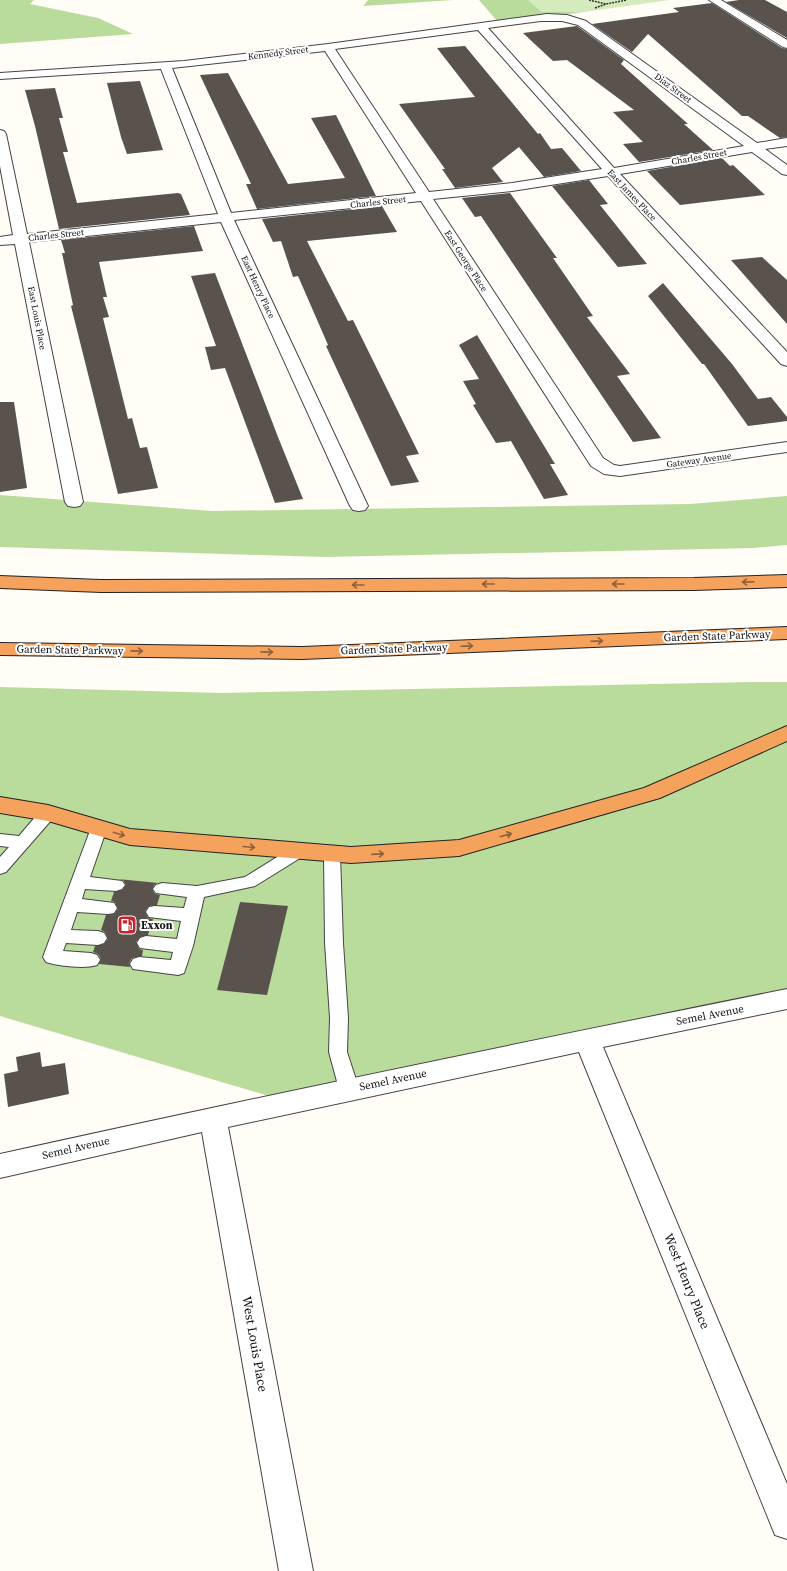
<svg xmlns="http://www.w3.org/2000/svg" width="787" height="1571" font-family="'Source Serif 4',serif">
<rect width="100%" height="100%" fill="#fffdf5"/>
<!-- green -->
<path fill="#d5ebbd" d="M 528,0 L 670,0 L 584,12 L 542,12 Z"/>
<!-- forest -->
<g fill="#b9dc9c">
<path d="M 0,0 L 34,0 L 30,4 L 98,18 L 133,34 L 0,44 Z"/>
<path d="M 368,0 L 453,0 L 363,6 Z"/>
<path d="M 479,0 L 528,0 L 542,12 L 584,12 L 499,23 Z"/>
<path d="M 0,495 L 212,511 L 690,504 L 787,496 L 787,545 L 752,548 L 325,557 L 0,547 Z"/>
<path d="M 753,682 L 787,682 L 787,991 L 279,1099 L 0,1016 L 0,687 L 221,693 Z"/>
</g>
<!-- building -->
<g fill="#5a524d">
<path d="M 739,0 L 765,0 L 787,12 L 787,38 L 726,2 Z"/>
<path d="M 712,3 L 782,48 L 787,49 L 787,137 L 780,138 L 748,116 L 742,116 L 648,34 L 632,52 L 592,24 L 679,12 L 673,8 Z"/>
<path d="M 577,26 L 624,60 L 621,64 L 688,124 L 684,124 L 713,150 L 639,162 L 623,144 L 643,142 L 613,112 L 634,110 L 567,60 L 553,61 L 523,33 Z"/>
<path d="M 465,46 L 538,134 L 540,133 L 551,149 L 562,148 L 581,171 L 544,177 L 519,147 L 492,168 L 503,182 L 455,188 L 442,169 L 445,169 L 399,104 L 475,97 L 437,48 Z"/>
<path d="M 228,73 L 288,184 L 345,178 L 311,118 L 336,115 L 376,196 L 257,209 L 246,184 L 251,184 L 200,75 Z"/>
<path d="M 140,81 L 163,150 L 127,154 L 121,137 L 107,83 Z"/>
<path d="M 55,88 L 63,118 L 59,118 L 68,152 L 63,152 L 77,203 L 178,193 L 181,194 L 190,215 L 59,229 L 35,126 L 25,90 Z"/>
<path d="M 722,158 L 730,166 L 733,165 L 765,195 L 680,205 L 647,171 Z"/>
<path d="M 589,180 L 608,204 L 600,205 L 647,264 L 618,267 L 552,186 Z"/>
<path d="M 510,193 L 557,258 L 553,258 L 593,316 L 587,317 L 630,374 L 617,376 L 661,438 L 633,442 L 481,216 L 475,217 L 462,198 Z"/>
<path d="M 382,206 L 397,232 L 307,241 L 348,321 L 353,320 L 419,454 L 406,456 L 419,482 L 391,486 L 326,346 L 328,345 L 298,276 L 293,277 L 281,241 L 273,242 L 262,219 Z"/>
<path d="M 194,226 L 203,251 L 99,262 L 107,297 L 103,297 L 109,317 L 103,318 L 128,419 L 132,418 L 140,448 L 147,447 L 158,488 L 118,494 L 71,306 L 73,305 L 62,253 L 65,253 L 61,240 Z"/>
<path d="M 762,257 L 787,280 L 787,324 L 731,260 Z"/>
<path d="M 215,273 L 278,437 L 303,499 L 275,503 L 225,368 L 211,370 L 205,347 L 216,346 L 191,276 Z"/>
<path d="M 663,283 L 732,364 L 758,399 L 771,397 L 787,417 L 787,421 L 748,426 L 704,364 L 702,364 L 648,296 Z"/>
<path d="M 477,335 L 555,464 L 550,464 L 568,495 L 544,499 L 511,441 L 496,443 L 473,405 L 476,404 L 463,381 L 479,379 L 459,345 Z"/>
<path d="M 0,402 L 14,402 L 27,488 L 0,492 Z"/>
<path d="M 118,879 L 158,883 L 155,884 L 152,889 L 155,894 L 160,895 L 157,905 L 149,906 L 145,911 L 148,918 L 153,919 L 148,935 L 140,937 L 136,942 L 139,949 L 143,950 L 142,956 L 132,958 L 129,963 L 130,967 L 99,964 L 101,959 L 98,954 L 93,952 L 95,946 L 104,944 L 108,939 L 105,932 L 101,930 L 106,915 L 114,914 L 118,909 L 115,902 L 111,901 L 114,892 L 122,890 L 126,885 L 123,880 Z"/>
<path d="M 240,902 L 288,906 L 267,995 L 217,990 Z"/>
<path d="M 40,1052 L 42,1067 L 65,1063 L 69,1094 L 8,1107 L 4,1074 L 18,1071 L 16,1057 Z"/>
</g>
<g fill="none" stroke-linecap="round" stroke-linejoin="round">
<!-- service casing -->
<g stroke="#444" stroke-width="2">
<g id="service">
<path d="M 48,807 L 54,809 L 56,813 L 54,817 L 6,872 L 0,874 L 0,857 L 9,847 L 0,846 L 0,834 L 19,836 L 42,809 Z"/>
<path d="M 99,822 L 105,824 L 107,828 L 90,877 L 122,881 L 125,885 L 122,889 L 116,891 L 85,889 L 82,899 L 114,903 L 117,908 L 114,913 L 108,914 L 77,912 L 71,930 L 98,931 L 104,933 L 107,938 L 104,943 L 98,945 L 66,943 L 63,951 L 91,953 L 97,955 L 100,960 L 97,965 C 85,969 58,966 46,962 L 43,957 L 91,828 L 93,824 Z"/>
<path d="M 299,845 L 305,847 L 307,851 L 305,855 L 255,886 L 204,897 L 193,946 L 184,973 L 178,975 L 133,969 L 130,964 L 133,959 L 139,957 L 171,960 L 173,952 L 140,948 L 137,943 L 140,938 L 146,936 L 177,939 L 181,921 L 149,917 L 146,912 L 149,907 L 155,906 L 184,908 L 187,897 L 156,893 L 153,889 L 156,885 L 162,883 L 197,886 L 245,877 L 293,847 Z"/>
<path d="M 332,848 L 338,850 L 340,854 L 343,943 L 348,1018 L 347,1052 L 359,1089 L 356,1095 L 349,1097 L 342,1095 L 339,1089 L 329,1052 L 330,1018 L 325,943 L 324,854 L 326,850 Z"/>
</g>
</g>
<!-- minor casing -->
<g stroke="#444" stroke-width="2">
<g id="minor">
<path d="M 709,0 L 721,0 L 787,40 L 787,48 L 783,47 Z"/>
<path d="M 547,14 L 567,15 L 586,21 L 757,143 L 787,138 L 787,146 L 765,149 L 787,165 L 787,175 L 782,174 L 752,152 L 620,174 L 787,352 L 787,366 L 781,364 L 608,176 L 512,191 L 433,199 L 603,458 L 614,465 L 620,466 L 787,442 L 787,452 L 620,476 L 604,474 L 591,466 L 421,201 L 234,220 L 368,506 L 365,510 L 359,511 L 353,510 L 350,506 L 221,222 L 29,242 L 83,502 L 80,506 L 74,507 L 68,506 L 65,502 L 15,244 L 0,245 L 0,237 L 13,235 L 0,166 L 0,130 L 4,131 L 6,134 L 27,234 L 218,214 L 161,69 L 0,79 L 0,73 L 184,61 L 328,44 ZM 541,21 L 562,21 L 578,25 L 744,146 L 614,168 L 488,28 ZM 478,30 L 602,169 L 512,183 L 429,192 L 335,49 ZM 325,51 L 416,193 L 231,213 L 172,68 Z"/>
<path d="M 787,989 L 787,1009 L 603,1047 L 787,1484 L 787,1539 L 775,1535 L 579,1052 L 228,1127 L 313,1571 L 279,1571 L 202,1132 L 0,1178 L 0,1154 C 262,1096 524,1042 787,989 Z"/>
</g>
</g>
<!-- motorway casing -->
<g stroke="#222" stroke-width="2">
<g id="motorway">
<path d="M 787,575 L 787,587 L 694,590 L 101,592 L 0,588 L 0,576 L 101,580 L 694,578 Z"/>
<path d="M 787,627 L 787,639 L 302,659 L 0,655 L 0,643 L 302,647 Z"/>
<path d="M 787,726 L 787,741 L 660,798 L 459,856 L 351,863 L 130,845 L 48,821 L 0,813 L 0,797 L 48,805 L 130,829 L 351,847 L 459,840 L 644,788 Z"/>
</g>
</g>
<!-- path -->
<g stroke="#333" stroke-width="1.5" stroke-dasharray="2 1" stroke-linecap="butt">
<path d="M 589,0 L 606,4"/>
<path d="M 595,8 L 606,4 L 627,0"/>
</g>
<!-- service -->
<use href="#service" fill="#fff" fill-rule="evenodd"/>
<!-- minor -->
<use href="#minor" fill="#fff" fill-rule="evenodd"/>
<!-- motorway -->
<use href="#motorway" fill="#f5a25d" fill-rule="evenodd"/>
</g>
<!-- one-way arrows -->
<defs><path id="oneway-shaft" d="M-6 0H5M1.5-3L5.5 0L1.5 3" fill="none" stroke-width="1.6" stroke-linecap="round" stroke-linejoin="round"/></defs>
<g stroke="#8e613b">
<use href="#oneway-shaft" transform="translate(748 582) rotate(178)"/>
<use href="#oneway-shaft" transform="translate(488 584) rotate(180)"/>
<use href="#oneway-shaft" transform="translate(618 584) rotate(180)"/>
<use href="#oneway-shaft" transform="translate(358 585) rotate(180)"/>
<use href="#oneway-shaft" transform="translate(597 641) rotate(-2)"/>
<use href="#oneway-shaft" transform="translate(467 646) rotate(-2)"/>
<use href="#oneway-shaft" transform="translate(137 651) rotate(1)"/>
<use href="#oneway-shaft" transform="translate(267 652) rotate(1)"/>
<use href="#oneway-shaft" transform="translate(119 834) rotate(17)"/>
<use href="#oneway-shaft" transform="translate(506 835) rotate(-16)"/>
<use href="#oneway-shaft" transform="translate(249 847) rotate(5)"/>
<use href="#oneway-shaft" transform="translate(378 854) rotate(-4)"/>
</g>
<!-- icons -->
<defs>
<g id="fuel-square" transform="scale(1)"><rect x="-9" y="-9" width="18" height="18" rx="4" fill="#c4262e" stroke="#fff"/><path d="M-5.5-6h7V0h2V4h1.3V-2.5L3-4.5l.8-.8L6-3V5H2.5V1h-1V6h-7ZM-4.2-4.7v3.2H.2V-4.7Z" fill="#fff"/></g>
</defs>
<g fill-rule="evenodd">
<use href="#fuel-square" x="127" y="925"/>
</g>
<g text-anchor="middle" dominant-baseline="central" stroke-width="4" stroke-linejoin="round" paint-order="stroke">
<!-- far-street labels -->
<g font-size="9" fill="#111" stroke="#fff">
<text transform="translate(278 53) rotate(-7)">Kennedy Street</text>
<text transform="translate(673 88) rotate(36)">Diaz Street</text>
<text transform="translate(699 157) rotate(-10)">Charles Street</text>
<text transform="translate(632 195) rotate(47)">East James Place</text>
<text transform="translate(378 202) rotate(-6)">Charles Street</text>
<text transform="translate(56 235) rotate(-6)">Charles Street</text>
<text transform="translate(466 261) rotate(57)">East George Place</text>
<text transform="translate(258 287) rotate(65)">East Henry Place</text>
<text transform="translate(37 318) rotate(79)">East Louis Place</text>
<text transform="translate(699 460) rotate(-8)">Gateway Avenue</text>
</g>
<!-- street labels -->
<g font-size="11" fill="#111" stroke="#fff">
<text transform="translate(717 636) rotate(-2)">Garden State Parkway</text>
<text transform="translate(394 649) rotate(-2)">Garden State Parkway</text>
<text transform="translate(70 650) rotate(1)">Garden State Parkway</text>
<text transform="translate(710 1015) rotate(-11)">Semel Avenue</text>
<text transform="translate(393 1080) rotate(-12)">Semel Avenue</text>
<text transform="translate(76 1148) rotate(-13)">Semel Avenue</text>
</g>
<!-- poi labels -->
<g font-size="11" font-weight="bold" fill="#111" stroke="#fff" text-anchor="start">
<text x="141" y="925">Exxon</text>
</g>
<!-- near-street labels -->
<g font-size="13" fill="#111" stroke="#fff">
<text transform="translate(687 1281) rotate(68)">West Henry Place</text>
<text transform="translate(255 1344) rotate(80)">West Louis Place</text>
</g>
</g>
</svg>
